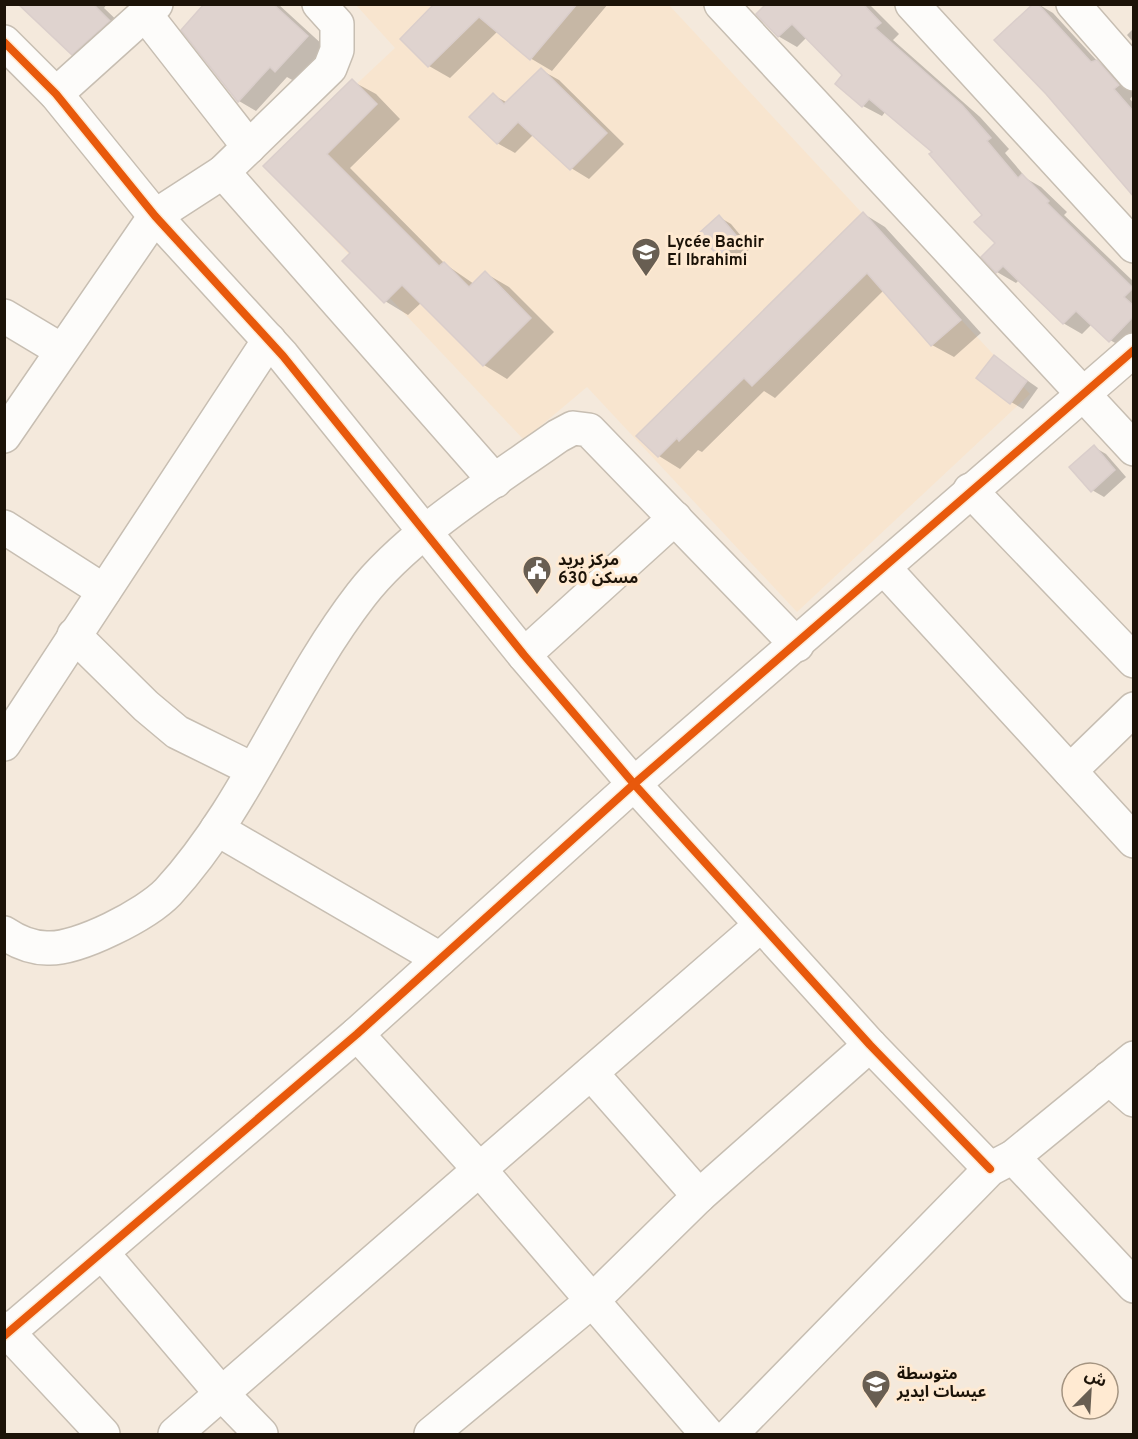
<svg xmlns="http://www.w3.org/2000/svg" width="1138" height="1439" font-family="Overpass,'Noto Sans Arabic',sans-serif">
<rect width="100%" height="100%" fill="#f4e9dc"/>
<!-- built -->
<path fill="#f8e5cf" d="M 356,5 L 669,5 L 1030,394 L 797,612 L 587,387 L 524,440 L 267,168 L 395,48 Z"/>
<!-- shadow -->
<g fill="#0003">
<path d="M 20,4 L 107,4 L 104,8 L 132,35 L 96,67 L 72,54 Z"/>
<path d="M 215,4 L 278,4 L 325,47 L 294,81 L 287,77 L 256,111 L 239,101 Z"/>
<path d="M 436,4 L 608,4 L 552,71 L 530,58 L 498,31 L 450,78 L 429,66 Z"/>
<path d="M 768,4 L 869,4 L 899,34 L 893,40 L 980,117 L 1009,149 L 1005,153 L 1027,179 L 1041,187 L 1067,212 L 1064,215 L 1134,282 L 1134,346 L 1129,351 L 1110,340 L 1092,324 L 1082,334 L 1063,323 L 1019,280 L 1016,283 L 997,272 L 984,257 L 998,243 L 984,215 L 934,152 L 886,111 L 882,116 L 863,106 L 844,75 L 807,37 L 797,47 L 778,36 Z"/>
<path d="M 1038,4 L 1053,13 L 1098,62 L 1114,72 L 1134,94 L 1130,99 L 1134,104 L 1134,194 Z"/>
<path d="M 1134,28 L 1134,43 L 1127,35 Z"/>
<path d="M 541,70 L 559,80 L 624,144 L 589,179 L 571,168 L 533,135 L 515,153 L 497,143 L 493,95 L 508,103 Z"/>
<path d="M 352,81 L 376,94 L 400,119 L 350,168 L 445,264 L 474,284 L 485,273 L 509,287 L 554,332 L 507,379 L 484,365 L 422,302 L 408,315 L 385,301 L 352,253 L 265,166 Z"/>
<path d="M 864,214 L 885,227 L 981,333 L 954,357 L 932,345 L 884,290 L 775,398 L 764,391 L 702,452 L 698,450 L 680,469 L 659,456 Z"/>
<path d="M 719,217 L 731,224 L 751,248 L 732,264 L 721,257 Z"/>
<path d="M 994,357 L 1038,388 L 1023,409 L 1011,402 Z"/>
<path d="M 1094,447 L 1106,454 L 1126,477 L 1104,497 L 1092,490 Z"/>
</g>
<!-- building -->
<g fill="#dfd3cf" stroke="#dacecb" stroke-width="1.5">
<path d="M 18,4 L 93,4 L 110,21 L 72,55 Z"/>
<path d="M 204,4 L 273,4 L 308,36 L 275,72 L 270,67 L 238,102 L 181,30 Z"/>
<path d="M 434,4 L 577,4 L 530,60 L 479,17 L 428,67 L 400,39 Z"/>
<path d="M 766,4 L 863,4 L 881,23 L 875,28 L 962,105 L 991,138 L 987,141 L 1018,178 L 1022,174 L 1049,201 L 1047,203 L 1133,288 L 1124,297 L 1134,306 L 1134,316 L 1109,342 L 1076,311 L 1063,324 L 1003,266 L 996,273 L 981,257 L 995,243 L 974,222 L 982,215 L 929,154 L 932,152 L 869,99 L 862,107 L 835,84 L 842,75 L 792,24 L 778,37 L 756,14 Z"/>
<path d="M 1033,4 L 1038,4 L 1091,62 L 1097,60 L 1119,85 L 1114,89 L 1134,112 L 1134,197 L 1046,94 L 994,40 Z"/>
<path d="M 541,68 L 607,133 L 570,170 L 518,122 L 497,144 L 469,117 L 493,93 L 504,104 Z"/>
<path d="M 352,79 L 377,104 L 327,154 L 439,266 L 444,262 L 469,287 L 485,271 L 531,318 L 483,366 L 402,285 L 384,303 L 342,261 L 350,253 L 263,166 Z"/>
<path d="M 863,212 L 961,320 L 931,346 L 867,273 L 752,386 L 744,378 L 679,441 L 677,438 L 658,457 L 636,436 Z"/>
<path d="M 719,215 L 740,240 L 720,258 L 698,234 Z"/>
<path d="M 994,355 L 1027,381 L 1010,404 L 976,378 Z"/>
<path d="M 1094,445 L 1115,470 L 1091,492 L 1069,467 Z"/>
</g>
<g fill="none" stroke-linecap="round" stroke-linejoin="round">
<!-- minor casing -->
<g stroke="#c7beb2" stroke-width="36">
<g id="minor">
<path d="M 721,4 L 1134,449"/>
<path d="M 912,4 L 1134,246"/>
<path d="M 1073,4 L 1134,74"/>
<path d="M 145,14 L 249,147"/>
<path d="M 4,42 L 56,94 L 155,216 L 283,356 L 524,655 L 634,784 L 870,1045 L 990,1169"/>
<path d="M 56,94 L 156,4"/>
<path d="M 223,172 L 495,481"/>
<path d="M 4,316 L 61,350"/>
<path d="M 4,436 L 155,216 L 223,172 L 330,68 L 337,50 L 337,24 L 319,4"/>
<path d="M 970,490 L 1134,661"/>
<path d="M 4,527 L 104,591"/>
<path d="M 884,568 L 1134,841"/>
<path d="M 74,635 L 146,706 L 177,732 L 252,769"/>
<path d="M 524,655 L 675,518"/>
<path d="M 4,744 L 269,340"/>
<path d="M 1070,771 L 1134,709"/>
<path d="M 217,829 L 440,959"/>
<path d="M 4,933 C 16,941 32,948 47,948 C 78,950 147,914 168,892 C 248,805 289,688 361,595 C 407,535 496,480 558,436 L 573,428 L 589,430 L 797,645"/>
<path d="M 357,1034 L 480,1170 L 707,1434"/>
<path d="M 591,1073 L 699,1196"/>
<path d="M 1109,1078 L 1134,1100"/>
<path d="M 1013,1157 L 1134,1286"/>
<path d="M 103,1254 L 221,1393 L 261,1434"/>
<path d="M 4,1328 L 103,1434"/>
<path d="M 4,1336 L 357,1034 L 634,784 L 1134,350"/>
<path d="M 175,1434 L 761,925"/>
<path d="M 431,1434 L 593,1300 L 699,1196 L 870,1045"/>
<path d="M 731,1434 L 990,1169 L 1013,1157 L 1134,1058"/>
</g>
</g>
<!-- minor -->
<use href="#minor" stroke="#fdfcfa" stroke-width="33"/>
<!-- cycleway casing -->
<g stroke="#ffead2" stroke-width="11">
<g id="cycleway">
<path d="M 4,42 L 56,94 L 155,216 L 283,356 L 524,655 L 634,784 L 870,1045 L 990,1169"/>
<path d="M 4,1336 L 357,1034 L 634,784 L 1134,350"/>
</g>
</g>
<!-- cycleway -->
<use href="#cycleway" stroke="#e8590c" stroke-width="8"/>
</g>
<!-- icons -->
<defs>
<g id="school-pin" transform="scale(1.5)"><path d="M0 17L-7.5 6A9.5 9.5 0 1 1 7.5 6Z" fill="#685e52" stroke="#ffead2"/><path d="M0-5L7-2L0 1L-7-2ZM-4 1L0 2.5L4 1V4Q0 6-4 4Z" fill="#fff"/></g>
<g id="civic-pin" transform="scale(1.5)"><path d="M0 17L-7.5 6A9.5 9.5 0 1 1 7.5 6Z" fill="#685e52" stroke="#ffead2"/><path d="M-.6-6.5H3V-4.5H.6V-3L4-1V1h2V6H-6V1h2V-1L-.6-3ZM-1.2 2.5V6h2.4V2.5Z" fill="#fff"/></g>
</defs>
<g fill-rule="evenodd">
<use href="#school-pin" x="646" y="252"/>
<use href="#civic-pin" x="537" y="570"/>
<use href="#school-pin" x="876" y="1384"/>
</g>
<g text-anchor="middle" dominant-baseline="central" stroke-width="6" stroke-linejoin="round" paint-order="stroke">
<!-- poi labels -->
<g font-size="16" font-weight="bold" fill="#1c1308" stroke="#ffead2" text-anchor="start">
<text x="667" y="243">Lycée Bachir<tspan x="667" dy="18">El Ibrahimi</tspan></text>
<text x="558" y="561">مركز بريد<tspan x="558" dy="18">630 مسكن</tspan></text>
<text x="897" y="1375">متوسطة<tspan x="897" dy="18">عيسات ايدير</tspan></text>
</g>
</g>
<!-- border -->
<rect width="1138" height="1439" fill="none" stroke="#1c1308" stroke-width="12"/>
<!-- north arrow -->
<g transform="translate(1090 1391) rotate(24)"><circle r="28" fill="#ffead2" stroke="#a49481" stroke-width="1.5"/>
<path d="M0-4.5L10 22L0 15L-10 22Z" fill="#685e52"/>
<text y="-9" font-size="16" font-weight="bold" text-anchor="middle" fill="#1c1308">ش</text>
</g>
</svg>
